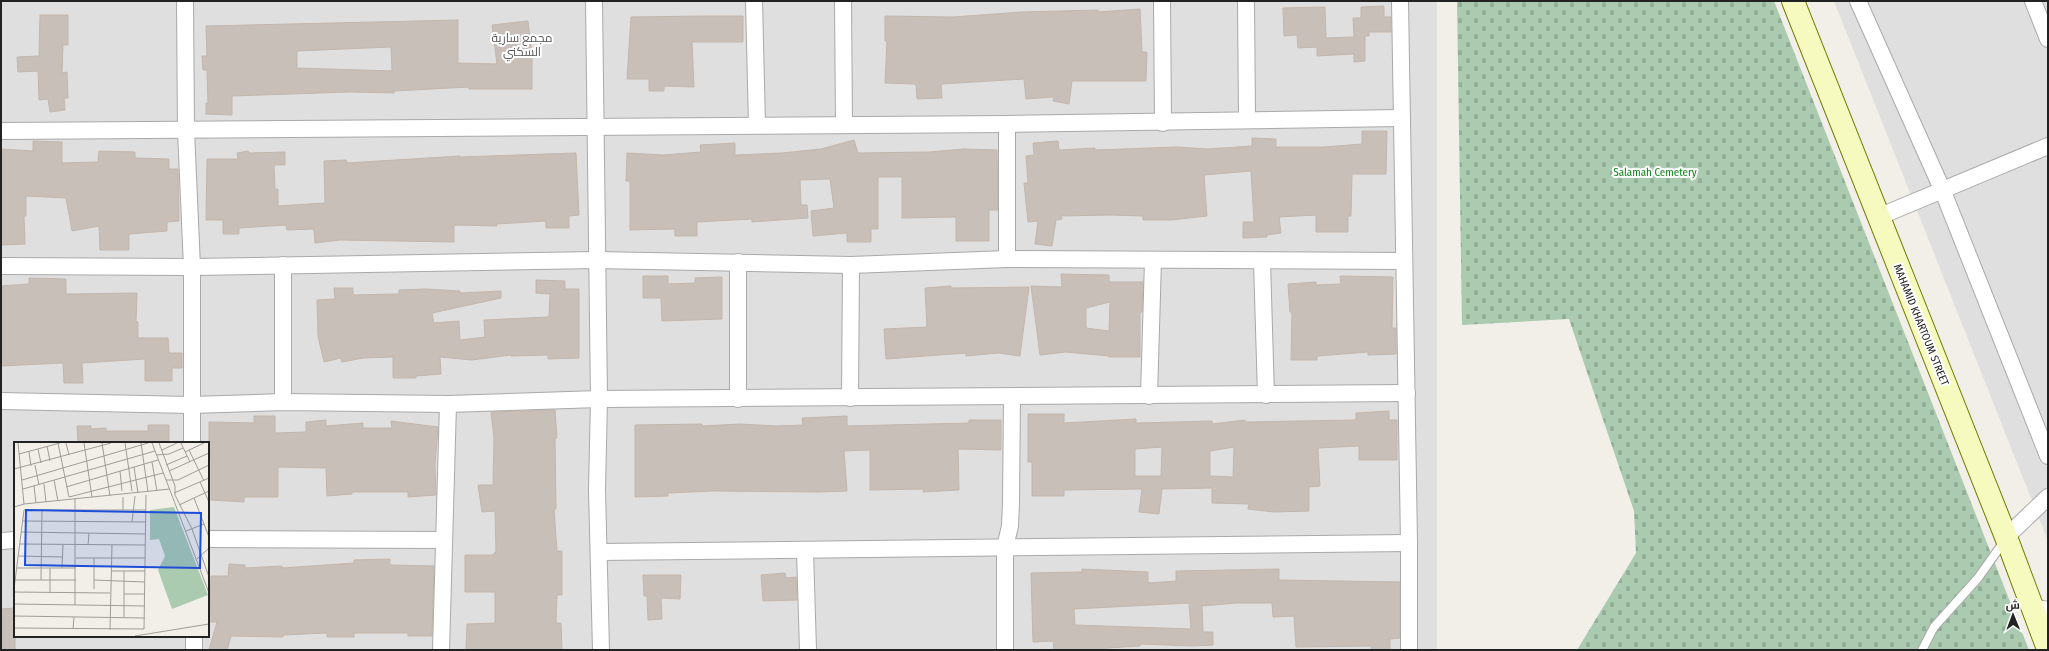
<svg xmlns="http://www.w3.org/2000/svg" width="2049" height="651" font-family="'Fira Sans Condensed',Cairo,sans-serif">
<defs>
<pattern id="cemetery-stones" width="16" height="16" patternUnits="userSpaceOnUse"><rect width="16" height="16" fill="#aacbaf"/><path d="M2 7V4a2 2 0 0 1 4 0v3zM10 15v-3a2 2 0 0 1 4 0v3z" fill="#92ae96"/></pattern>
</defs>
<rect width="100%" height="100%" fill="#f2efe9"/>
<!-- residential -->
<g fill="#e0dfdf" fill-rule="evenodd">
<path d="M 1,1 L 1437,1 L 1437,650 L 1,650 ZM 15,443 L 208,443 L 208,636 L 15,636 Z"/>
<path d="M 1834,1 L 2048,1 L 2048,541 Z"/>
</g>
<!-- cemetery -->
<path fill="url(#cemetery-stones)" d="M 1457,1 L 1774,1 L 2029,650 L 1577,650 L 1636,553 L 1634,511 L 1569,319 L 1462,325 Z"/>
<!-- building -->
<g fill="#c7bfb8" stroke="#c4b6ab" fill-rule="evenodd">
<path d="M 1384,6 L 1384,17 L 1391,17 L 1391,32 L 1369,32 L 1369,36 L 1365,36 L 1365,61 L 1354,62 L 1354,54 L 1317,56 L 1317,47 L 1298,48 L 1297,35 L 1284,36 L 1283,8 L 1325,7 L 1326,38 L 1354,37 L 1353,18 L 1361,18 L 1361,7 Z"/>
<path d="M 1140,9 L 1142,52 L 1147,52 L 1146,81 L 1072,81 L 1069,104 L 1053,101 L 1054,97 L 1026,99 L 1024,79 L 941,84 L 942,98 L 917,99 L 916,84 L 885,83 L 887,41 L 885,41 L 885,16 L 953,17 L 1022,12 L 1098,10 L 1098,12 Z"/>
<path d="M 40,15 L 68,15 L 68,45 L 63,45 L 62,73 L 67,72 L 68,98 L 64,98 L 65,110 L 50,112 L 48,99 L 39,100 L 38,71 L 18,72 L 17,57 L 39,56 Z"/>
<path d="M 705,16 L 743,16 L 743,42 L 692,42 L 694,87 L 664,86 L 664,91 L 649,91 L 649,79 L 627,79 L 631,17 Z"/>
<path d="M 458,20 L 458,63 L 497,64 L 492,25 L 528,21 L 532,56 L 532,89 L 469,89 L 469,87 L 394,91 L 394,93 L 350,92 L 232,96 L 232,115 L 206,114 L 206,103 L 208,103 L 207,70 L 203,70 L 202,56 L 207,56 L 206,26 ZM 391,47 L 392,71 L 297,68 L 297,51 Z"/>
<path d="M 1362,131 L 1387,131 L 1386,174 L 1352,174 L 1351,216 L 1348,216 L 1348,232 L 1316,232 L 1316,215 L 1279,217 L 1281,233 L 1267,235 L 1267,237 L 1243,238 L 1243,222 L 1254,222 L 1251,171 L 1204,175 L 1207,216 L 1171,220 L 1143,220 L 1143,216 L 1110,215 L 1061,216 L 1062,219 L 1056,220 L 1052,246 L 1035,244 L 1038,221 L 1028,222 L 1024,183 L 1028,183 L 1026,156 L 1034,155 L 1033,143 L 1058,141 L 1059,150 L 1095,148 L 1095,150 L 1177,147 L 1208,149 L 1252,146 L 1252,138 L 1276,139 L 1276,147 L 1324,147 L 1362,144 Z"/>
<path d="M 854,140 L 858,153 L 929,152 L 964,149 L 997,150 L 998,210 L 989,210 L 989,241 L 956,241 L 956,217 L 902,218 L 902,177 L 878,177 L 878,229 L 871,229 L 871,242 L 847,242 L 847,233 L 813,236 L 811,211 L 834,208 L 830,179 L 800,180 L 801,205 L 807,205 L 808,218 L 752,222 L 752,219 L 697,222 L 697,236 L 675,236 L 675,229 L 630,230 L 630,181 L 626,181 L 627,153 L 663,155 L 701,152 L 700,145 L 735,143 L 735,155 L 782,153 L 821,149 Z"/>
<path d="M 33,141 L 62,142 L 62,163 L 98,162 L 99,151 L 135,152 L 135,158 L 169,159 L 169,169 L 178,169 L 179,221 L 167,222 L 167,231 L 129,234 L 129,250 L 100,250 L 99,226 L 72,231 L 66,198 L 26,196 L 26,216 L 24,216 L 25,244 L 1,245 L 1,149 L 33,151 Z"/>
<path d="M 248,151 L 249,153 L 285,152 L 285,165 L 274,165 L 275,189 L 278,189 L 278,206 L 325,203 L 324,161 L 346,160 L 347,163 L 460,156 L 460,157 L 576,153 L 579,215 L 569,216 L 569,228 L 546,228 L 546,221 L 497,224 L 497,226 L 454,225 L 454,242 L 340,240 L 315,243 L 314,229 L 287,230 L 286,225 L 239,228 L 239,234 L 223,234 L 223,220 L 206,220 L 207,159 L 238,159 L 237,153 Z"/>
<path d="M 1061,274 L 1109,275 L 1109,282 L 1143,282 L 1142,312 L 1140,312 L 1140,357 L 1109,357 L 1109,356 L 1066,352 L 1040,355 L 1031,286 L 1062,287 ZM 1110,302 L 1109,331 L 1086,328 L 1086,308 Z"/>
<path d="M 643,276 L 668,276 L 668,284 L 695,283 L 695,278 L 722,277 L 722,319 L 662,321 L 661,298 L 643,298 Z"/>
<path d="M 1340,276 L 1393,277 L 1392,328 L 1396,328 L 1396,354 L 1368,355 L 1368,352 L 1317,356 L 1317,360 L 1291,360 L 1292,312 L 1290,312 L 1288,284 L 1316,282 L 1316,285 L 1341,284 Z"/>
<path d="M 29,278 L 66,279 L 66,294 L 137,293 L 136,322 L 138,322 L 138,338 L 168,338 L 169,353 L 182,353 L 182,368 L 172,368 L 172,381 L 145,381 L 145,359 L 82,363 L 83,383 L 64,383 L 63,363 L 1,366 L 1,286 L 29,284 Z"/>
<path d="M 536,280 L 565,281 L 565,289 L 579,289 L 579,358 L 548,359 L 548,355 L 511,356 L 511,355 L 472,360 L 440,357 L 441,374 L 416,376 L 416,378 L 393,378 L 393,357 L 363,358 L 342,362 L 341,358 L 324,362 L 318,336 L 317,300 L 335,299 L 334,288 L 353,288 L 353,295 L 399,294 L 399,290 L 426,289 L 460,291 L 460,293 L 501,291 L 501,298 L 432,313 L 434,323 L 459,321 L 460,340 L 485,337 L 484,320 L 549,317 L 550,294 L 536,293 Z"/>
<path d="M 951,286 L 951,288 L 1029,287 L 1020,356 L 998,353 L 966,356 L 966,353 L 886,359 L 884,329 L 927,327 L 925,288 Z"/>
<path d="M 555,410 L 557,438 L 555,438 L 556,509 L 554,509 L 557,551 L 562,551 L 562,595 L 557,595 L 556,623 L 561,623 L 562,650 L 466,650 L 467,624 L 495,623 L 495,592 L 465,592 L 465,555 L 494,555 L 494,553 L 496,552 L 495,511 L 482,512 L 478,485 L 493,485 L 494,438 L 491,412 Z"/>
<path d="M 1389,411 L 1389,420 L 1397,420 L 1397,460 L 1359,460 L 1359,446 L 1318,448 L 1320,486 L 1309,487 L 1309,511 L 1274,512 L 1248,509 L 1249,504 L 1212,503 L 1212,488 L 1162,489 L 1159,514 L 1139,512 L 1142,489 L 1064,490 L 1064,496 L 1032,496 L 1032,462 L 1028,462 L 1028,414 L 1064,414 L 1064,423 L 1136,419 L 1136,423 L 1212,421 L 1212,424 L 1245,420 L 1245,422 L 1356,420 L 1356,413 ZM 1162,447 L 1161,476 L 1135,476 L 1135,449 ZM 1234,447 L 1233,477 L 1210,476 L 1210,451 Z"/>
<path d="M 254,416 L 275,416 L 275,433 L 306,432 L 306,422 L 326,420 L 326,426 L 363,423 L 363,428 L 392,428 L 391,421 L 438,427 L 435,464 L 436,495 L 408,497 L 408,492 L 352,492 L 352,494 L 327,496 L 326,468 L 278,467 L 278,497 L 244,497 L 244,502 L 211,500 L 211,457 L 209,457 L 209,422 L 254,423 Z"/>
<path d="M 847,416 L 847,426 L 969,423 L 969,420 L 1001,420 L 1001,450 L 958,449 L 959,490 L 923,492 L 924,489 L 870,490 L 870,450 L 844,451 L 847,491 L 818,492 L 712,491 L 668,493 L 668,496 L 635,497 L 635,425 L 702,424 L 702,426 L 739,424 L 776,426 L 803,425 L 802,418 Z"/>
<path d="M 148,425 L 169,425 L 169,443 L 78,443 L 77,426 L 91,426 L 91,429 L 106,428 L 106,431 L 148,431 Z"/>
<path d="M 390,559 L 390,565 L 434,566 L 432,636 L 408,636 L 408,633 L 354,633 L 354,637 L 327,637 L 327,633 L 283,635 L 283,637 L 231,636 L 227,650 L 209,650 L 217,622 L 209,622 L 211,576 L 228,576 L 229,564 L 245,565 L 245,568 L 282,566 L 282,568 L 354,563 L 354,560 Z"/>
<path d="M 1082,569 L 1148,572 L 1148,583 L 1176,581 L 1176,571 L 1279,569 L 1279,580 L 1400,582 L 1400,638 L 1390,639 L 1390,650 L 1372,650 L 1371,646 L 1296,647 L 1294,616 L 1273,617 L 1272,603 L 1236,603 L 1202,606 L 1203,632 L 1213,632 L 1213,645 L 1192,646 L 1140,644 L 1140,646 L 1107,648 L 1107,650 L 1054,650 L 1053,641 L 1033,642 L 1031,573 L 1082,572 ZM 1189,603 L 1191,629 L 1075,625 L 1074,609 Z"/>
<path d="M 785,573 L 786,578 L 796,577 L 797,600 L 763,601 L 761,575 Z"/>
<path d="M 643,575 L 681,575 L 680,599 L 661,598 L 662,619 L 648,620 L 647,596 L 644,596 Z"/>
<path d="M 15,608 L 15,650 L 1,650 L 1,609 Z"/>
</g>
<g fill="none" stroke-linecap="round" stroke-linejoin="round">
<!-- lane casing -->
<g stroke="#a9a9a9" stroke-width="10">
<path id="lane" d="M 1922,650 L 1934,627 L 1978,578 L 2005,540"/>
</g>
<!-- street casing -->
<g stroke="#a9a9a9" stroke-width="18">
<g id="street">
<path d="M 185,1 L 186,131 L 192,267 L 192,443"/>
<path d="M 594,1 L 599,399 L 597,490 L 601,650"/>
<path d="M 754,1 L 757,125"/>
<path d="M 843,1 L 844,125"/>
<path d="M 1162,1 L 1163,123"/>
<path d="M 1246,1 L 1247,120"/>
<path d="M 1400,1 L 1409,543 L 1409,650"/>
<path d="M 1858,1 L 1942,189 L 2048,456"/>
<path d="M 2033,1 L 2048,39"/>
<path d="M 1007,124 L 1007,259"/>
<path d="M 1,131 L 1007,124 L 1402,118"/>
<path d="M 1878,217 L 2048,146"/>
<path d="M 1262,262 L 1266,395"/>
<path d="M 1,266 L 192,267 L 596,260 L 851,265 L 1007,259 L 1404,261"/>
<path d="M 1149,396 L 1153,260"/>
<path d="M 850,398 L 851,265"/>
<path d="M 738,399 L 738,262"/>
<path d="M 1,401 L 191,405 L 283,402 L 448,404 L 599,399 L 1407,393"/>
<path d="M 283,402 L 283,265"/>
<path d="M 2006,537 L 2048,497"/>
<path d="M 208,539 L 444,540"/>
<path d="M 1,541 L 15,540"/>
<path d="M 805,551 L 808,650"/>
<path d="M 599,552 L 1409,543"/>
<path d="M 2032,607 L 2048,610"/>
<path d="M 194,636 L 194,650"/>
<path d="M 441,650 L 448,404"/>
<path d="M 1005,650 L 1005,547 L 1010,526 L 1011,503 L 1012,396"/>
</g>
</g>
<!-- secondary casing -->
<g stroke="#707d05" stroke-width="24">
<path id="secondary" d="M 1793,1 L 2006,537 L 2048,649"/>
</g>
<!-- lane -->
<use href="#lane" stroke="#fff" stroke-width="8"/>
<!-- street -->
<use href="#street" stroke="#fff" stroke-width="16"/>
<!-- secondary -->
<use href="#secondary" stroke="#f7fabf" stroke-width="22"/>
</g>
<g text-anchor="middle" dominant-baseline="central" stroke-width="4" stroke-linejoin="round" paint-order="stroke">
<!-- park labels -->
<g font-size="11" fill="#0c8416" stroke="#fff">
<text x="1655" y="172">Salamah Cemetery</text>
</g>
<!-- street labels -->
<g font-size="11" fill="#222" stroke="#fff">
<text transform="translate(1921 325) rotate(68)">MAHAMID KHARTOUM STREET</text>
</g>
<!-- neighbourhood labels -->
<g font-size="12" fill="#555" stroke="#fff">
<text x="522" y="38">مجمع سارية<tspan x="522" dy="14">السكني</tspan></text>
</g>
</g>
<!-- overview -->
<g transform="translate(14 442)">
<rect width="195" height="195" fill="#f2efe9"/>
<path d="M 160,65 L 194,153 L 158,167 L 144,128 L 151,114 L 145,97 L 136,98 L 136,68 Z" fill="#aacbaf"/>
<path fill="none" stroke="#9f9d99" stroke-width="1" d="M 4,1 L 10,62M 44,1 L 55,55M 52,1 L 55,13M 70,1 L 78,55M 88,1 L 96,54M 111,1 L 118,49M 127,1 L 134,50M 138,1 L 195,151M 145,1 L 161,44 L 161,53 L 178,87 L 195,135M 167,1 L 176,20M 33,4 L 36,19M 24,7 L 27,21M 148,8 L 163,1M 175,8 L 190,39M 15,10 L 17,24M 171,10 L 190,1M 5,12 L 46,1M 142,13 L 155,12 L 169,6M 138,20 L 143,49M 21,23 L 25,43M 152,23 L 173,14M 120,25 L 124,51M 0,27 L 97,1M 106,29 L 108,49M 155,29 L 195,11M 8,38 L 134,1M 40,38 L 44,59M 152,38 L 164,38 L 195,23M 186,40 L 195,60M 30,42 L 32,60M 20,44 L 22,61M 52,45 L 144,18M 9,47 L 141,9M 160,51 L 195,36M 55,55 L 149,31M 180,56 L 195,95M 165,63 L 195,49M 0,65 L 10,62 L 156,47M 109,68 L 109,55M 9,79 L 132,80M 118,80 L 121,54M 172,89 L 190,82M 7,90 L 131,92M 6,102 L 131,103M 74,103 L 75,91M 5,114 L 49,115M 62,116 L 131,116M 80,116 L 80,147M 183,117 L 195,106M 3,126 L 62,126M 48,126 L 49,103M 97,129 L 131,129M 1,138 L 62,138M 27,138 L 28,68M 80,138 L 131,140M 0,147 L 10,68 L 132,68M 0,150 L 96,151M 36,151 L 36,126M 110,152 L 131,152M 0,162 L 131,164M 61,163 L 61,57M 0,174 L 131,176M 110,175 L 110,129M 0,186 L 130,187 L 132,53M 59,187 L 60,175M 96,188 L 98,103M 121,194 L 195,182"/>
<path fill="#1d4ed8" fill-opacity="0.15" stroke="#1d4ed8" stroke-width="2" d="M 12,68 L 187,71 L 186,126 L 11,123 Z"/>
<rect width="195" height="195" fill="none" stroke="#222" stroke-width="2"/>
</g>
<!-- border -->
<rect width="2049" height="651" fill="none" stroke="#222222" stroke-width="4"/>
<!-- north arrow -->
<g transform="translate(2013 615) rotate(359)" stroke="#ffffff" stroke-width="3" paint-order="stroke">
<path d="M0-3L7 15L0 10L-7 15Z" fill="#222222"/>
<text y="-6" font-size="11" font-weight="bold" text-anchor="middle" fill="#222222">ش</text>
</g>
</svg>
